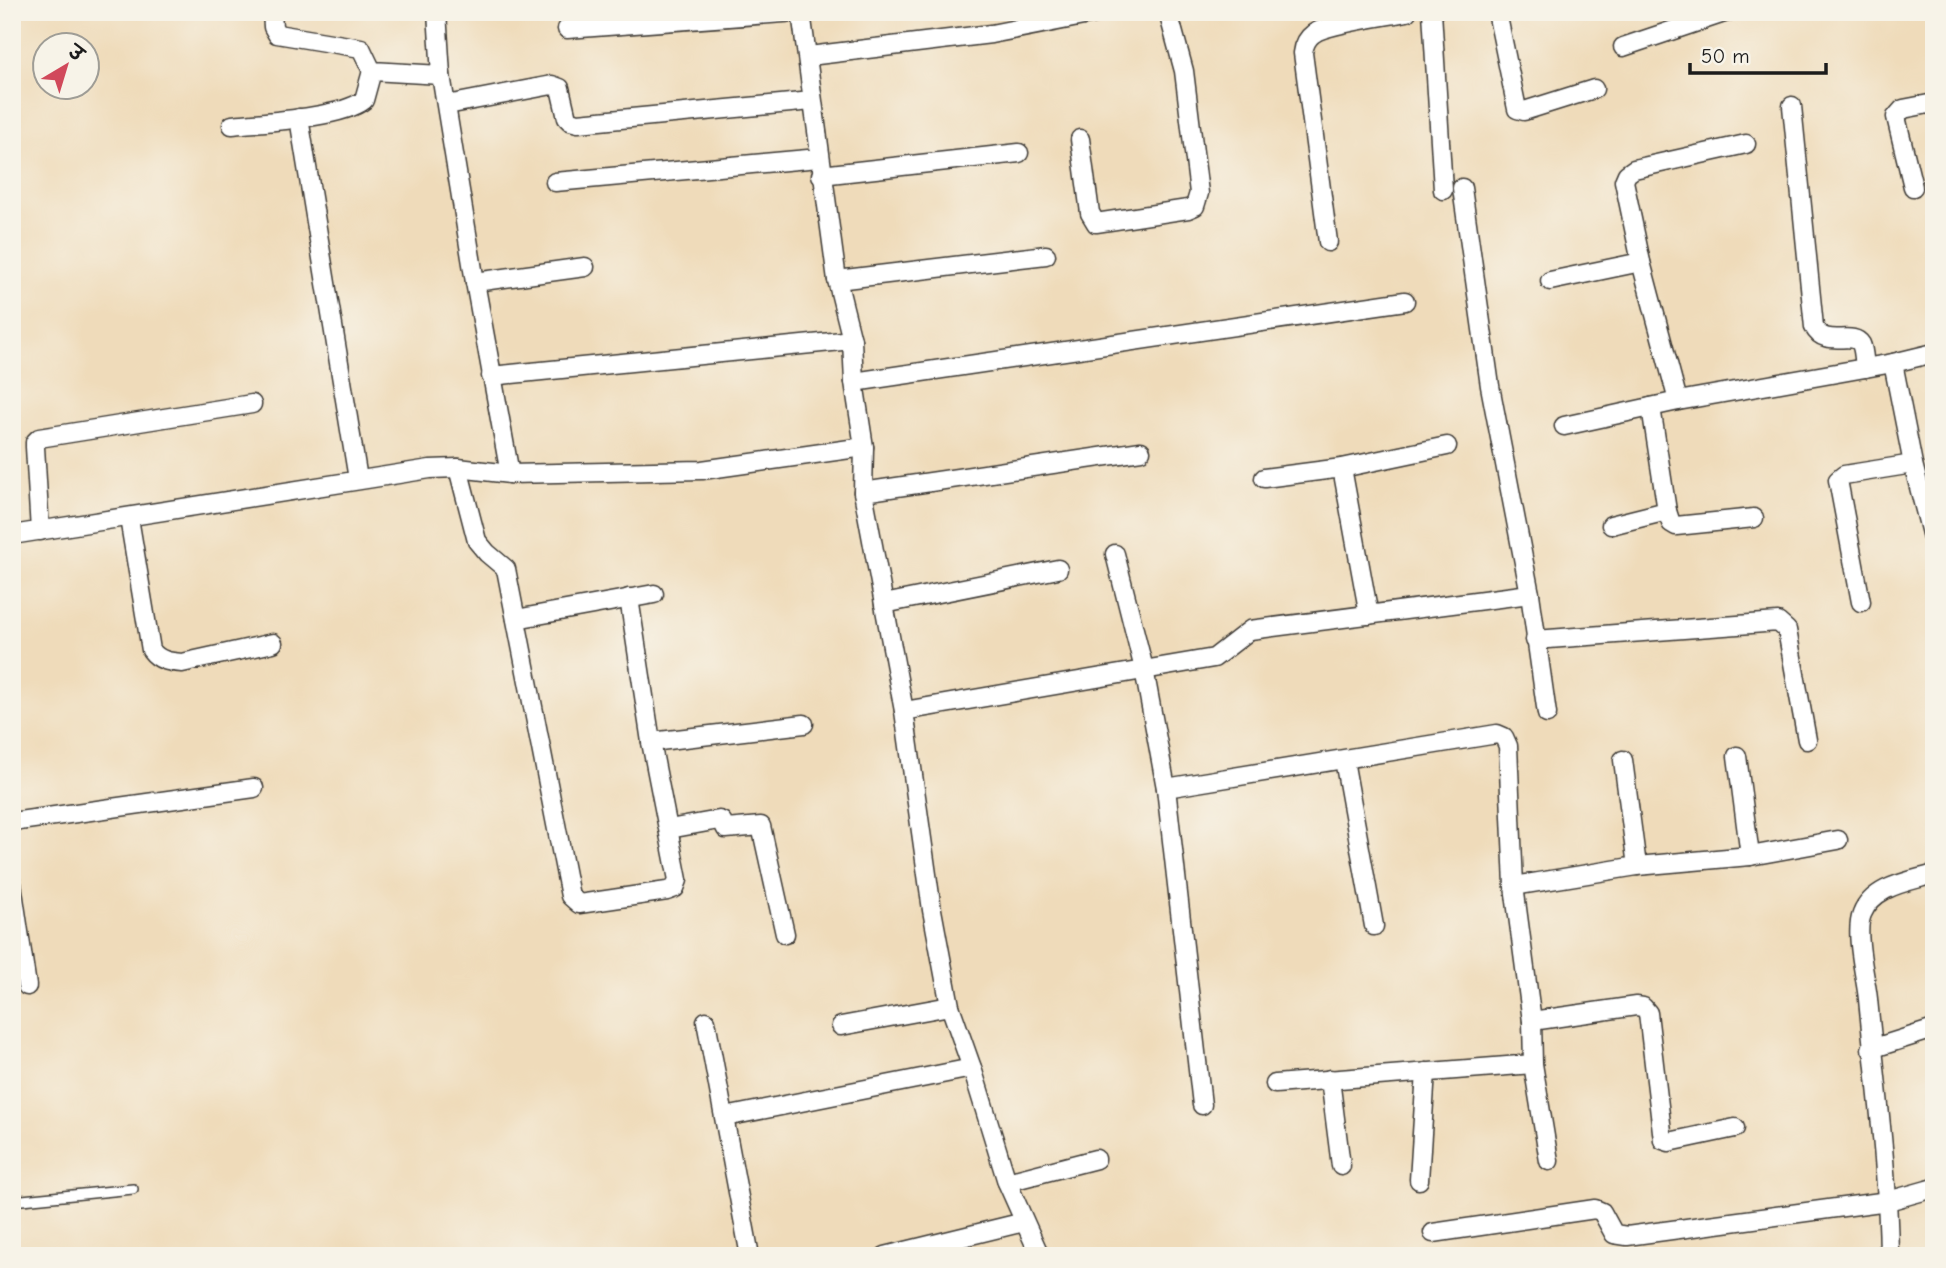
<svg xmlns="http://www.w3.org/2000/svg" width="1946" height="1268" font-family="'Comic Neue','Playpen Sans Deva',sans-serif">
<rect width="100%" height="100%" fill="#f7f3e8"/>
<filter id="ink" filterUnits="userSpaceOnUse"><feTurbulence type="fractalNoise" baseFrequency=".0143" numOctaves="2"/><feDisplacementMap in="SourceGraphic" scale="14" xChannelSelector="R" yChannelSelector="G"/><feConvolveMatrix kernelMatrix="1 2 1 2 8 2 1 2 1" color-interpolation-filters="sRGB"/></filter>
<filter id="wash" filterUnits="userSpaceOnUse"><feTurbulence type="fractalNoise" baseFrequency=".00686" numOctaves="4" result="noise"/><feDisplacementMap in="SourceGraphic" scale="28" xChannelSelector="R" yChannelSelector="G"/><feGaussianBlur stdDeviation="1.57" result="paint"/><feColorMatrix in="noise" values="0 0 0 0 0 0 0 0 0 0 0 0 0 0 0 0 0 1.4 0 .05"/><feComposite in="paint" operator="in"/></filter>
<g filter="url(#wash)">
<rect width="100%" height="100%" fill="#efdbba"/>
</g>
<g filter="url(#ink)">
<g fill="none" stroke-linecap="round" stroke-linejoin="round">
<!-- service casing -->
<g stroke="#3c3934" stroke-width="12">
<path id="service" d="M 12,1201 L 133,1189"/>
</g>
<!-- minor casing -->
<g stroke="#3c3934" stroke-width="21">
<g id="minor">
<path d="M 272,12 L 273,27 L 277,34 L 361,48 L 372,71 L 441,75"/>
<path d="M 437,12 L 441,75 L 475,282 L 510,474"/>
<path d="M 801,12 L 837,280 L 852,340 L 854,382 L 864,447 L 863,492 L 904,711 L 932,910 L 950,1006 L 972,1068 L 1007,1182 L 1040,1256"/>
<path d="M 1432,12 L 1443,190"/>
<path d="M 1497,12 L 1517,109 L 1524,111 L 1594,89"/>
<path d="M 567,29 L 797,12"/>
<path d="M 1623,47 L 1727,12"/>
<path d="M 809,56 L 991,34 L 1104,12"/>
<path d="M 447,105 L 552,85 L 560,88 L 567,118 L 570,121 L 578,123 L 812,101"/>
<path d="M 1792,106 L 1814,327 C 1825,349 1853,330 1861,344 C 1864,350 1864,361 1865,368"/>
<path d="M 299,118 L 358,479"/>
<path d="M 232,125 C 262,122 342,118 364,100 L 372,71"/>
<path d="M 1080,139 L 1090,213 L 1096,223 L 1188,209 L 1195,206 L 1199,193 L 1184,71 L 1168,12"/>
<path d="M 821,175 L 1019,153"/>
<path d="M 555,182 L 819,158"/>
<path d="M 1913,187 L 1896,117 L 1903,109 L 1934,103"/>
<path d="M 1462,188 L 1490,386 L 1530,594 L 1547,714"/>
<path d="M 1328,242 L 1303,53 C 1304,45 1306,39 1313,34 C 1326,24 1387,16 1407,12"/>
<path d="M 837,280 L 1046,255"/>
<path d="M 1550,281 L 1641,262"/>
<path d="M 475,282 L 585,267"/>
<path d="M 1893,363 L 1913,464 L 1934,545"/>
<path d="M 491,376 L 852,340"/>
<path d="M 854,382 L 1405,301"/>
<path d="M 1678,401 L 1641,262 L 1624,181 L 1627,174 L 1634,169 L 1746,144"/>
<path d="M 1564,426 L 1678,401 L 1893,363 L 1934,353"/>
<path d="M 458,468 L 477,541 L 487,553 L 506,569 L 570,896 L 579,904 L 667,891 L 675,888 L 678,880 L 651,742 L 629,598"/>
<path d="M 1342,468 L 1369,615"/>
<path d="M 1264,478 L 1342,468 L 1447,446"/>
<path d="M 863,492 L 1141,451"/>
<path d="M 1667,511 L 1671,523 L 1676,526 L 1754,518"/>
<path d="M 129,518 L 151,650 C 159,661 170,662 182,663 L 273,643"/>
<path d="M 1611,525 L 1667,511 L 1651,407"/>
<path d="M 40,531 L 35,447 L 35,442 L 39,438 L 252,404"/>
<path d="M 12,535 L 430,469 L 458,468 L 510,474 L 702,470 L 864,447"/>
<path d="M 1115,554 L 1144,669 L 1166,788 L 1202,1105"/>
<path d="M 1861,602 L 1838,480 L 1844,475 L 1913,464"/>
<path d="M 884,604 L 1058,569"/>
<path d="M 516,619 L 654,594"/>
<path d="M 1535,640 L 1778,622 L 1787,630 L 1807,740"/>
<path d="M 904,711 L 1214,658 L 1250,630 L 1530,594"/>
<path d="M 651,742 L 804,724"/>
<path d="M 1737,756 L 1750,856"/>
<path d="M 1344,760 L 1374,926"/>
<path d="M 1623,760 L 1637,866"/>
<path d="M 1166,788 L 1497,734 L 1504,737 L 1508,746 L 1514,886 L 1532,1021 L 1533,1064 L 1549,1161"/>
<path d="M 12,822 L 254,788"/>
<path d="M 669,829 L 719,820 L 722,821 L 726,829 L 761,826 L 785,934"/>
<path d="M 12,884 L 27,986"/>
<path d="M 1514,886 L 1637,866 L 1750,856 L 1838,840"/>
<path d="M 706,1021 L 750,1256"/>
<path d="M 1532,1021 L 1636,1006 L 1643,1007 L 1648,1013 L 1663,1140 L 1669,1142 L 1735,1128"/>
<path d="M 841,1026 L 950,1006"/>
<path d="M 1871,1049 L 1934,1029"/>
<path d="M 1330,1079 L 1341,1166"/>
<path d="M 1275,1084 L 1533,1064"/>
<path d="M 725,1117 L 972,1068"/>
<path d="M 1419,1180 L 1426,1072"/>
<path d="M 1007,1182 L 1096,1159"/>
<path d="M 1433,1233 L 1595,1209 L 1602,1212 L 1614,1234 L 1627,1236 L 1888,1201 L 1934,1188"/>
<path d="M 885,1256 L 1024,1222"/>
<path d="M 1889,1256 C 1888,1170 1876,1084 1868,999 C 1866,978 1854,933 1862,914 C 1873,886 1908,882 1934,874"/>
</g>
</g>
<!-- service -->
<use href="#service" stroke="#fff" stroke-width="9"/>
<!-- minor -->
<use href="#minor" stroke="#fff" stroke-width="18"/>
</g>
</g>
<!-- margin -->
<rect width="1946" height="1268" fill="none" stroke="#f7f3e8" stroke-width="42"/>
<!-- north arrow -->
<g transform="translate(66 66) rotate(38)"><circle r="33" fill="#f7f3e8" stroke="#9f9d96" stroke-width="2"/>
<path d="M0-5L12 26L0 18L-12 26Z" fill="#d1495b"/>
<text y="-10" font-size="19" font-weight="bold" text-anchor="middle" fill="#1c1c1c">उ</text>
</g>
<!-- scale -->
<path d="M1690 63v10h136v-10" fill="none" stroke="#1c1c1c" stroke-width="3.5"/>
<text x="1701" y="63" font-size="21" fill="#1c1c1c" stroke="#f7f3e8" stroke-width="5" paint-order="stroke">50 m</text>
</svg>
